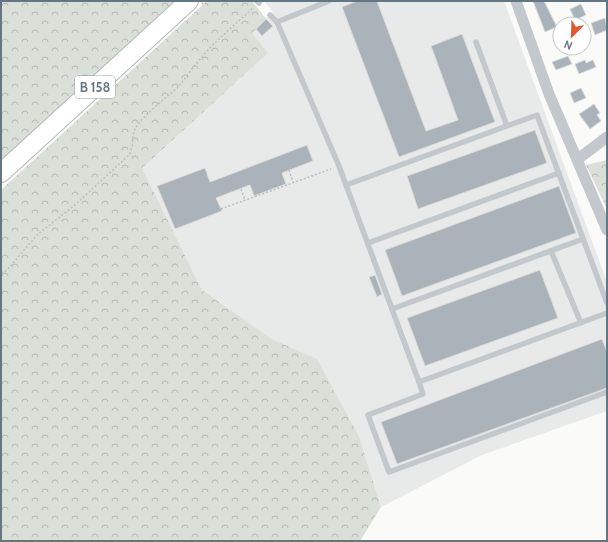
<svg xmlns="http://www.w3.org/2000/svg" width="608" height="542" font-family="Cabin,sans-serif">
<defs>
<pattern id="forest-crowns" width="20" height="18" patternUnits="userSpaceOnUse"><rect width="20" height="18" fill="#dadfd7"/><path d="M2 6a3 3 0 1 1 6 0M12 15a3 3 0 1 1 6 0" fill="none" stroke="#b4b9b4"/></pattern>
</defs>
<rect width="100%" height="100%" fill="#fafaf8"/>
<!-- built -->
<path fill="#e8e9e9" d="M 264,1 L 504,1 L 607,282 L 607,411 L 482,455 L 381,507 L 359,436 L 317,359 L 272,339 L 202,290 L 142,168 L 268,53 L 251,33 L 273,12 Z"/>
<!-- forest -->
<g fill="url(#forest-crowns)">
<path d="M 1,1 L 179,1 L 1,166 Z"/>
<path d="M 207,1 L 252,1 L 266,19 L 252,33 L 268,53 L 142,168 L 202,290 L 272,339 L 317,359 L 359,436 L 381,507 L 360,541 L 1,541 L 1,190 Z"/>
<path d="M 607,160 L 607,209 L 586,165 Z"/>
</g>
<!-- building -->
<g fill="#aab3b9" stroke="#dcdcda">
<path d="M 357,1 L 377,1 L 426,131 L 458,120 L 431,46 L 462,34 L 495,122 L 399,157 L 342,7 Z"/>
<path d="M 533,1 L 544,1 L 557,27 L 545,32 Z"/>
<path d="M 581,4 L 586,15 L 575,20 L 570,9 Z"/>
<path d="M 605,18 L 607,30 L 595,35 L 591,23 Z"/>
<path d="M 266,19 L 273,26 L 262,36 L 256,29 Z"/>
<path d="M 568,56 L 572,64 L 556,70 L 552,62 Z"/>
<path d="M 585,60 L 586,63 L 593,60 L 596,67 L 579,74 L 575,64 Z"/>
<path d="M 581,88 L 586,98 L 574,103 L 570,93 Z"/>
<path d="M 594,104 L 600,113 L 597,115 L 601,121 L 590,129 L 579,114 Z"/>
<path d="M 535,130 L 547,163 L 418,209 L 407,176 Z"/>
<path d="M 307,145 L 313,161 L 282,173 L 286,184 L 254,196 L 250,185 L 216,198 L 222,211 L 175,229 L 157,186 L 205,168 L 210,182 Z"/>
<path d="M 559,186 L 576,233 L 402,296 L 385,250 Z"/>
<path d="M 540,270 L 558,318 L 425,366 L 407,318 Z"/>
<path d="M 375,275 L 382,294 L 377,297 L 369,277 Z"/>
<path d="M 602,339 L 607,352 L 607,388 L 397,464 L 381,422 Z"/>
</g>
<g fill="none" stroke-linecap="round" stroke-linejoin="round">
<!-- primary casing -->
<g stroke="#b5babe" stroke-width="20">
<path id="primary" d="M 1,173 L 189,1"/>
</g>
<!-- path -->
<g stroke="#bbbfc2" stroke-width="1.5" stroke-dasharray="2 2" stroke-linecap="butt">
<path d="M 202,4 L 205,1"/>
<path d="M 289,170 L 293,182"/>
<path d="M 241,189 L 245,200"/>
<path d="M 221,209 L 331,169"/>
<path d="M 1,273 L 7,270 L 37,235 L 76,204 L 129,155 C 135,143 131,138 135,129 C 141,117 166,98 177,88 C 186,78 193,67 202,57 C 217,39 236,24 253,8"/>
</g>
<!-- service -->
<g stroke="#c3c8cc" stroke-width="5.5">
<path d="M 257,1 L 259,3"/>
<path d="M 270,15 L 277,22 L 339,166 L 419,382 L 607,313"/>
<path d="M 277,22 L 329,1"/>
<path d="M 476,42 L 507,126"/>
<path d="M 346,185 L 537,115 L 607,303"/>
<path d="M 368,243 L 559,173"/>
<path d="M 551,251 L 581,323"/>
<path d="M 392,309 L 583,239"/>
<path d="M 419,382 L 423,394 L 368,415 L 389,472 L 607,392"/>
</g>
<!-- minor -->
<g stroke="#c3c8cc" stroke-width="11">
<path d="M 516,1 L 549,94 L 607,230"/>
<path d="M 578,159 L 607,137"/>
</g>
<!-- primary -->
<use href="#primary" stroke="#fff" stroke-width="18"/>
</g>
<g text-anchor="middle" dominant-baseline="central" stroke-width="4" stroke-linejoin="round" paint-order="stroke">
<!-- shield labels -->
<rect fill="#fff" stroke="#939fa8" stroke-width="1" x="75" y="76" width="40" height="22" rx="3"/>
<g font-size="13" font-weight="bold" fill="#657683">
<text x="95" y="87">B 158</text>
</g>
</g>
<!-- border -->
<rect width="608" height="542" fill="none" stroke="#657683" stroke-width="4"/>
<!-- north arrow -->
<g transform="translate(572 36) rotate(203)"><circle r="19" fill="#ffffff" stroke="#c1c8cd"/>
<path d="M0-3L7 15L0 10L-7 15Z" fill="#e4572e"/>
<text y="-6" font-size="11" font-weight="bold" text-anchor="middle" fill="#657683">N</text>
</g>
</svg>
